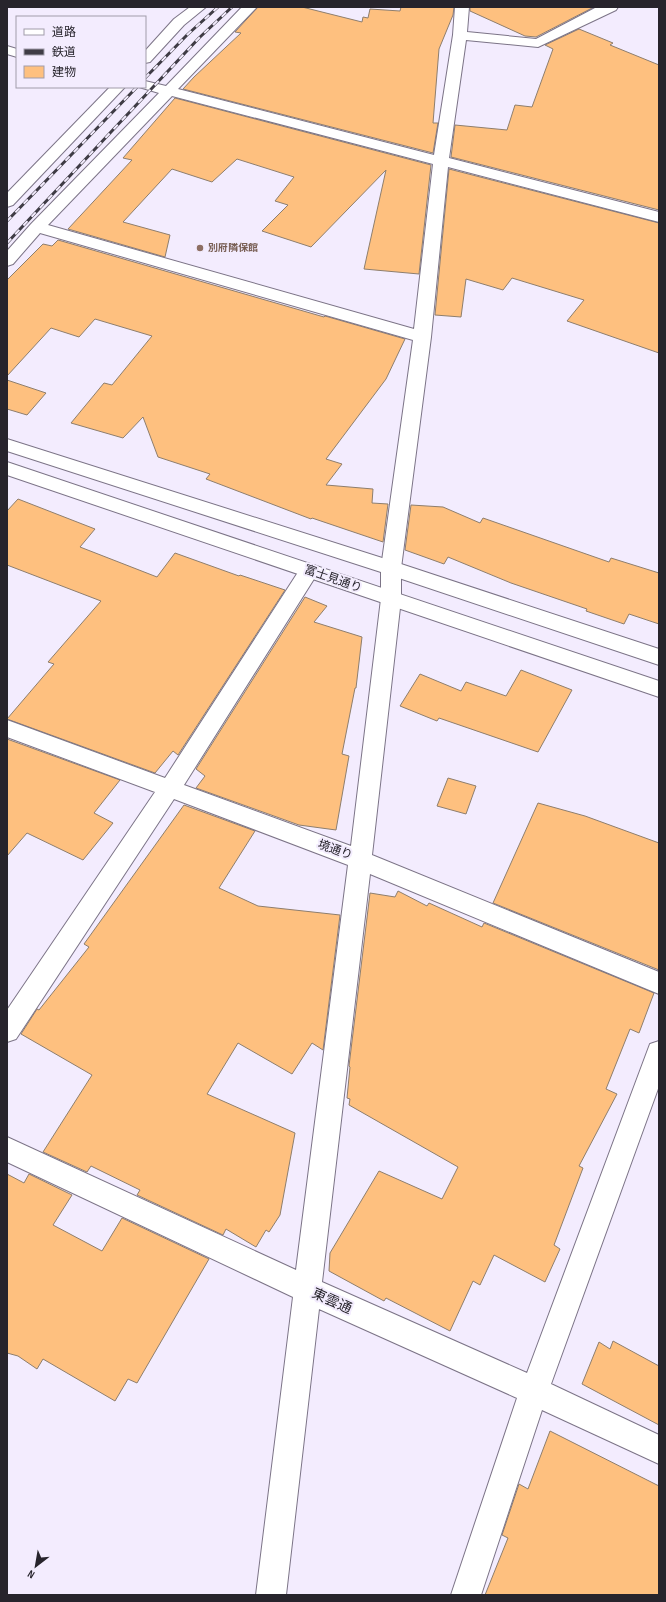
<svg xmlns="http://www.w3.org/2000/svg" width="666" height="1602" font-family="'Sofia Sans Condensed','Noto Sans JP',sans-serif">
<rect width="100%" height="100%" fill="#f3ecfe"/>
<!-- building -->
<g fill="#fec07f" stroke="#8e7e6d">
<path d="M 258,7 L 302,7 L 362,22 L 363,17 L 368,18 L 370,9 L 400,11 L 401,7 L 454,7 L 453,15 L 439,49 L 433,123 L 438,123 L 433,153 L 183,89 L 194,77 L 241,33 L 235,32 Z"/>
<path d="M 470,7 L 594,7 L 536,37 L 525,36 L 470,11 Z"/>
<path d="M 579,29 L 613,43 L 610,45 L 659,65 L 659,210 L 451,157 L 455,125 L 507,130 L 515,105 L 532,107 L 553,49 L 545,45 Z"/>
<path d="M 175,98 L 431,165 L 419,274 L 364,269 L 386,170 L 311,247 L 262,231 L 288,205 L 275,201 L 294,177 L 237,159 L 212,182 L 172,169 L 123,222 L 170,235 L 165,257 L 68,229 L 132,160 L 123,158 Z"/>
<path d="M 449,169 L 659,223 L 659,353 L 567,321 L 584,300 L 512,278 L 503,290 L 466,279 L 461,317 L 435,315 Z"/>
<path d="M 58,240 L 324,317 L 325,316 L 405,339 L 386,379 L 326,459 L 342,464 L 326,485 L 373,489 L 372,503 L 388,504 L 383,542 L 312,518 L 311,519 L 206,479 L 210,474 L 158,457 L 143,417 L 123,438 L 71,423 L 104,383 L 112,385 L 152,336 L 95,319 L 79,337 L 51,328 L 7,376 L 7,280 L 43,244 L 52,246 Z"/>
<path d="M 7,380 L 46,393 L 27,415 L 7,409 Z"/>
<path d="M 18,499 L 95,529 L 80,547 L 157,577 L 175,553 L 239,576 L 240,575 L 285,590 L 178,755 L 173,751 L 155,773 L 7,719 L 54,664 L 48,662 L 101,601 L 7,565 L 7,511 Z"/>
<path d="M 411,505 L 443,507 L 480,523 L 483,518 L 609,562 L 611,558 L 659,573 L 659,624 L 629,614 L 624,624 L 586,611 L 587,609 L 511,583 L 448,557 L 444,564 L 405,550 Z"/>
<path d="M 305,597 L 327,606 L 314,622 L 362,637 L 356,688 L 355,688 L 342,754 L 349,756 L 336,830 L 299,825 L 196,788 L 205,776 L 196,769 Z"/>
<path d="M 521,670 L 572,690 L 538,752 L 439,718 L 437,721 L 400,706 L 420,674 L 461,691 L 466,682 L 506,696 Z"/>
<path d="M 7,739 L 120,780 L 94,813 L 113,823 L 83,860 L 27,833 L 7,856 Z"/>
<path d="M 448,778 L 476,786 L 466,814 L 437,806 Z"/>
<path d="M 538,803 L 585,816 L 659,843 L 659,970 L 493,903 Z"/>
<path d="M 184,805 L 255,831 L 219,888 L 258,906 L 340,915 L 323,1050 L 312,1043 L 292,1074 L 238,1043 L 207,1094 L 295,1133 L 280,1215 L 269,1232 L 266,1230 L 256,1247 L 226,1229 L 223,1235 L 137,1195 L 140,1190 L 91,1166 L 87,1172 L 43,1152 L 92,1075 L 21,1034 L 37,1009 L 39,1010 L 89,947 L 84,944 Z"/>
<path d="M 398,891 L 427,906 L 429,903 L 482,927 L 484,923 L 654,993 L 639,1033 L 630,1029 L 606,1089 L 617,1094 L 579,1166 L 583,1168 L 554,1245 L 560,1249 L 545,1282 L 494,1255 L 480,1285 L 473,1281 L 450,1331 L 386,1298 L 384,1301 L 329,1271 L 330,1253 L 379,1171 L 442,1199 L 458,1167 L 349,1105 L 350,1099 L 347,1098 L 350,1067 L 349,1066 L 370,893 L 395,897 Z"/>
<path d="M 7,1174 L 24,1183 L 29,1174 L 72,1195 L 53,1225 L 102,1251 L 122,1218 L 209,1259 L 137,1383 L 128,1379 L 115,1401 L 43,1359 L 37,1369 L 18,1356 L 7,1353 Z"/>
<path d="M 613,1341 L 659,1366 L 659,1425 L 582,1384 L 599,1342 L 610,1349 Z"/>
<path d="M 550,1431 L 659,1486 L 659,1595 L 485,1595 L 508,1538 L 502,1535 L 519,1484 L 528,1489 Z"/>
</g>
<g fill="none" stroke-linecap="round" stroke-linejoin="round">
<!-- minor casing -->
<g stroke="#7c7487" stroke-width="2">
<g id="minor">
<path d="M 190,7 L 206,7 L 184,25 L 150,62 L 145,63 L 145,51 L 174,19 Z"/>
<path d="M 242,7 L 257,7 L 178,89 L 434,155 L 453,35 L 455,7 L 469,7 L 467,32 L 536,39 L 595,8 L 618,7 L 616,10 L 538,47 L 466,40 L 449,158 L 659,212 L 659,222 L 448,167 L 431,337 L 401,568 L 401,599 L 372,855 L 659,972 L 659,994 L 370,874 L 322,1282 L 527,1373 L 647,1052 L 650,1044 L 659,1041 L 659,1086 L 551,1384 L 659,1435 L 659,1464 L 542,1410 L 481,1595 L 451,1595 L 517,1398 L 319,1309 L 286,1595 L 256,1595 L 293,1297 L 7,1162 L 7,1137 L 296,1270 L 348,865 L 174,799 L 16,1039 L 7,1042 L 7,1010 L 155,792 L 7,737 L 7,720 L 165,778 L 302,566 L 309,564 L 316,566 L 319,571 L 184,785 L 351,846 L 381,599 L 381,568 L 413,340 L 40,233 L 13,264 L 7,266 L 7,251 L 31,224 L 159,93 L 139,87 L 145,87 L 145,81 L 166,86 ZM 172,96 L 433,164 L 414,329 L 48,225 Z"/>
<path d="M 7,46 L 17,49 L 17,57 L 7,54 Z"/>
<path d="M 110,87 L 125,87 L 13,205 L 7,207 L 7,193 Z"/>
</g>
</g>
<!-- tertiary casing -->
<g stroke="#7c7487" stroke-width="2">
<g id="tertiary">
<path d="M 7,439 L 398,563 L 659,649 L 659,665 L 384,573 L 7,451 Z"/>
<path d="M 7,462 L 659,681 L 659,697 L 7,475 Z"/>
</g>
</g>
<!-- minor -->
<use href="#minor" fill="#fff" fill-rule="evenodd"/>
<!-- tertiary -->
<use href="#tertiary" fill="#fff" fill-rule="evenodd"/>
<!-- rail casing -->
<g stroke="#3f3c45" stroke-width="3">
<g id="rail">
<path d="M 145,78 L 187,35 L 218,7"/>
<path d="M 7,221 L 137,87"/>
<path d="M 7,243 L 199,38 L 232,7"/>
</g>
</g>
<!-- rail -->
<use href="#rail" stroke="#f3ecfe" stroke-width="2" stroke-dasharray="6" stroke-linecap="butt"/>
</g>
<!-- markers -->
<circle fill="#8d6e63" stroke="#f3ecfe" stroke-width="1.5" cx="200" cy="248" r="4"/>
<g text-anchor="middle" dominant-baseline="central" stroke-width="4" stroke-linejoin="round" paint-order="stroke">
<!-- far-education labels -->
<g font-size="10" font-weight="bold" fill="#785e54" stroke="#f3ecfe" text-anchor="start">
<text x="208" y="248">別府隣保館</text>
</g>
<!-- street labels -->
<g font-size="12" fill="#27242c" stroke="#f3ecfe">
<text transform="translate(333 579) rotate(19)">富士見通り</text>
<text transform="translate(335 850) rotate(20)">境通り</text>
</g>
<!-- near-street labels -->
<g font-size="14" fill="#27242c" stroke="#f3ecfe">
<text transform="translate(332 1301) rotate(24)">東雲通</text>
</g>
</g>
<!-- border -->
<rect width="666" height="1602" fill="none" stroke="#27242c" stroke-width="16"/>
<!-- legend -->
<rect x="16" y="16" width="130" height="72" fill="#f3ecfe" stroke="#a19caa"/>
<rect x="24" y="29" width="20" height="6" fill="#ffffff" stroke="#a19caa"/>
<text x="52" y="36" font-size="12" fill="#27242c">道路</text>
<rect x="24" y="49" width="20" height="6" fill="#3f3c45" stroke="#a19caa"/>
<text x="52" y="56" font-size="12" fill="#27242c">鉄道</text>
<rect x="24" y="66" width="20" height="12" fill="#fec07f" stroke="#a19caa"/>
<text x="52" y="76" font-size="12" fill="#27242c">建物</text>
<!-- north arrow -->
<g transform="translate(36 1566) rotate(211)" stroke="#f3ecfe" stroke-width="3" paint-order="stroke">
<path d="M0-3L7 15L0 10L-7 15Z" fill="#27242c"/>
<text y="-6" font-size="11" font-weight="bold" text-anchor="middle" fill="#27242c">N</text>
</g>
</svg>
